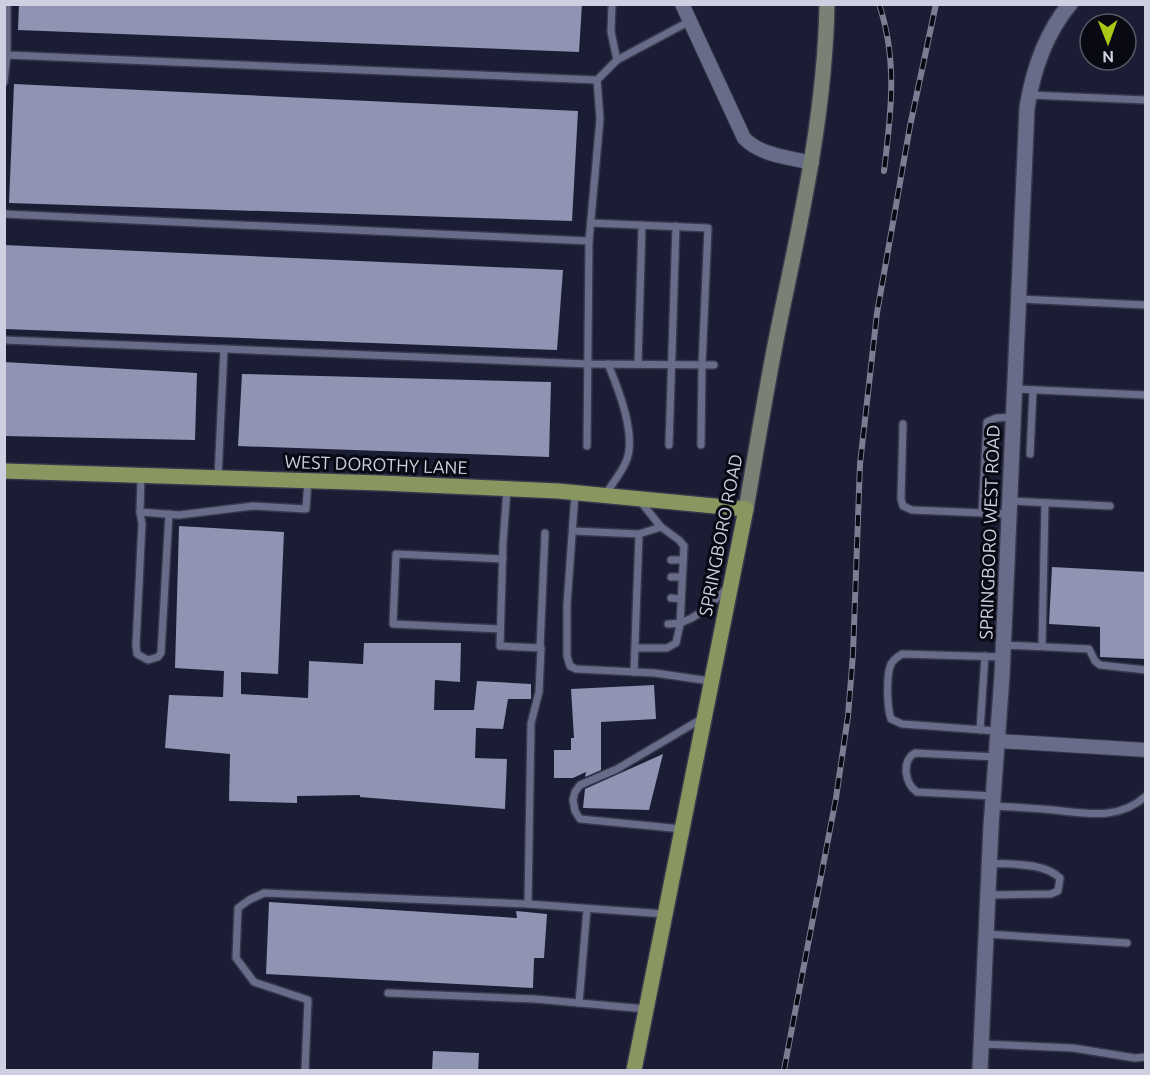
<svg xmlns="http://www.w3.org/2000/svg" width="1150" height="1075" font-family="Ubuntu,sans-serif">
<rect width="100%" height="100%" fill="#1b1d35"/>
<!-- building -->
<g fill="#8f94b2">
<path d="M 19,4 L 582,4 L 579,52 L 18,30 Z"/>
<path d="M 14,84 L 578,111 L 572,221 L 9,203 Z"/>
<path d="M 4,245 L 563,270 L 557,350 L 4,329 Z"/>
<path d="M 4,362 L 197,373 L 195,440 L 4,436 Z"/>
<path d="M 242,374 L 551,382 L 549,457 L 238,446 Z"/>
<path d="M 179,526 L 284,532 L 278,674 L 241,672 L 241,694 L 308,698 L 309,661 L 363,664 L 364,643 L 461,643 L 460,682 L 435,680 L 434,710 L 474,710 L 477,681 L 531,684 L 531,699 L 508,699 L 503,729 L 476,728 L 475,758 L 507,759 L 505,809 L 360,797 L 360,795 L 297,796 L 297,803 L 229,801 L 230,754 L 165,748 L 169,695 L 223,697 L 224,671 L 175,668 Z"/>
<path d="M 1052,567 L 1146,572 L 1146,659 L 1100,657 L 1100,627 L 1049,624 Z"/>
<path d="M 654,685 L 656,719 L 601,722 L 601,770 L 585,777 L 586,772 L 573,778 L 554,778 L 554,750 L 571,750 L 571,738 L 574,738 L 571,689 Z"/>
<path d="M 663,754 L 649,810 L 583,808 L 585,789 Z"/>
<path d="M 269,902 L 517,918 L 516,911 L 547,914 L 544,958 L 534,958 L 533,988 L 266,974 Z"/>
<path d="M 433,1051 L 479,1053 L 478,1071 L 432,1071 Z"/>
</g>
<g fill="none" stroke-linecap="round" stroke-linejoin="round">
<!-- service casing -->
<g stroke="#36374b" stroke-width="10">
<g id="service">
<path d="M 612,4 L 611,32 L 617,60"/>
<path d="M 7,55 L 7,4"/>
<path d="M 4,82 L 7,55 L 597,80 L 617,60 L 690,21"/>
<path d="M 1029,95 L 1146,100"/>
<path d="M 4,214 L 589,241"/>
<path d="M 591,223 L 708,228 L 702,365 L 701,445"/>
<path d="M 1019,299 L 1146,305"/>
<path d="M 4,340 L 588,364 L 714,365"/>
<path d="M 638,364 L 642,225"/>
<path d="M 1014,389 L 1146,395"/>
<path d="M 903,424 L 901,499 L 903,506 L 912,510 L 1008,514"/>
<path d="M 669,445 L 676,226"/>
<path d="M 587,446 L 589,241 L 600,119 L 597,80"/>
<path d="M 1030,454 L 1033,390"/>
<path d="M 141,476 L 140,512 L 179,515 L 253,506 L 306,509 L 308,480"/>
<path d="M 218,477 L 224,349"/>
<path d="M 507,489 L 503,543 L 500,646 L 541,648 L 539,692 L 531,723 L 528,904 L 665,914"/>
<path d="M 575,493 L 567,605 L 567,656 L 570,666 L 576,669 L 655,673 L 710,681"/>
<path d="M 605,495 C 612,484 623,471 627,459 C 636,433 618,388 608,364"/>
<path d="M 1010,501 L 1110,506"/>
<path d="M 140,512 L 142,524 L 136,645 L 137,654 L 148,660 L 158,657 L 161,653 L 169,514"/>
<path d="M 982,513 L 987,422 L 996,418 L 1013,417"/>
<path d="M 573,531 L 639,534"/>
<path d="M 671,560 L 683,560"/>
<path d="M 671,577 L 682,577"/>
<path d="M 671,598 L 681,599"/>
<path d="M 668,624 C 692,625 711,604 727,588"/>
<path d="M 500,629 L 393,624 L 396,554 L 503,559"/>
<path d="M 1003,645 L 1089,649 L 1095,661 L 1100,665 L 1146,670"/>
<path d="M 1042,646 L 1045,503"/>
<path d="M 540,648 L 545,533"/>
<path d="M 636,648 L 667,648 L 676,643 L 680,625 L 684,546 L 679,540 L 661,527 L 640,501"/>
<path d="M 634,672 L 639,534 L 661,527"/>
<path d="M 980,730 L 985,656"/>
<path d="M 997,731 L 902,724 L 891,719 C 887,708 886,675 891,664 C 894,659 897,657 902,654 L 1003,657"/>
<path d="M 994,796 L 917,792 C 905,784 901,761 915,753 L 997,757"/>
<path d="M 993,806 C 1013,807 1033,808 1053,810 C 1087,813 1118,821 1146,796"/>
<path d="M 682,829 L 580,819 L 575,811 L 573,800 L 575,792 L 580,785 L 617,769 L 703,718"/>
<path d="M 988,895 L 1051,894 L 1058,891 L 1060,878 C 1043,862 1012,865 990,863"/>
<path d="M 986,934 L 1127,943"/>
<path d="M 388,993 L 535,999 L 646,1009"/>
<path d="M 579,1003 L 587,909"/>
<path d="M 981,1044 L 1073,1048 L 1135,1058 L 1146,1057"/>
<path d="M 305,1070 L 308,1000 L 254,982 L 236,958 L 238,908 L 249,900 L 264,893 L 528,904"/>
</g>
</g>
<!-- minor casing -->
<g stroke="#36374b" stroke-width="16">
<g id="minor">
<path d="M 682,4 L 744,138 C 761,156 789,157 812,163"/>
<path d="M 998,741 L 1146,750"/>
</g>
</g>
<!-- tertiary casing -->
<g stroke="#36374b" stroke-width="18">
<path id="tertiary" d="M 980,1070 L 991,826 L 1002,676 L 1027,108 C 1033,70 1045,34 1070,4"/>
</g>
<!-- secondary casing -->
<g stroke="#36374b" stroke-width="18">
<path id="secondary" d="M 746,509 C 757,446 767,383 780,320 C 802,215 825,112 827,4"/>
</g>
<!-- primary casing -->
<g stroke="#36374b" stroke-width="18">
<path id="primary" d="M 4,471 L 381,483 L 558,491 L 746,509 L 634,1070"/>
</g>
<!-- service -->
<use href="#service" stroke="#686c89" stroke-width="7"/>
<!-- minor -->
<use href="#minor" stroke="#686c89" stroke-width="14"/>
<!-- tertiary -->
<use href="#tertiary" stroke="#686c89" stroke-width="15"/>
<!-- secondary -->
<use href="#secondary" stroke="#788174" stroke-width="15"/>
<!-- primary -->
<use href="#primary" stroke="#889760" stroke-width="15"/>
<!-- rail casing -->
<g stroke="#7b7d92" stroke-width="6">
<g id="rail">
<path d="M 879,4 C 898,60 891,114 884,171"/>
<path d="M 784,1070 L 836,798 L 848,716 L 853,654 L 860,464 L 877,313 L 910,126 L 936,4"/>
</g>
</g>
<!-- rail -->
<use href="#rail" stroke="#080913" stroke-width="4" stroke-dasharray="11" stroke-linecap="butt"/>
</g>
<g text-anchor="middle" dominant-baseline="central" stroke-width="6" stroke-linejoin="round" paint-order="stroke">
<!-- street labels -->
<g font-size="18" fill="#ced0e1" stroke="#080913">
<text transform="translate(376 464) rotate(2)">WEST DOROTHY LANE</text>
<text transform="translate(989 532) rotate(-88)">SPRINGBORO WEST ROAD</text>
<text transform="translate(720 535) rotate(-79)">SPRINGBORO ROAD</text>
</g>
</g>
<!-- border -->
<rect width="1150" height="1075" fill="none" stroke="#ced0e1" stroke-width="12"/>
<!-- north arrow -->
<g transform="translate(1108 42) rotate(179)"><circle r="28" fill="#080913" stroke="#575965" stroke-width="1.5"/>
<path d="M0-4.5L10 22L0 15L-10 22Z" fill="#abc614"/>
<text y="-9" font-size="16" font-weight="bold" text-anchor="middle" fill="#ced0e1">N</text>
</g>
</svg>
